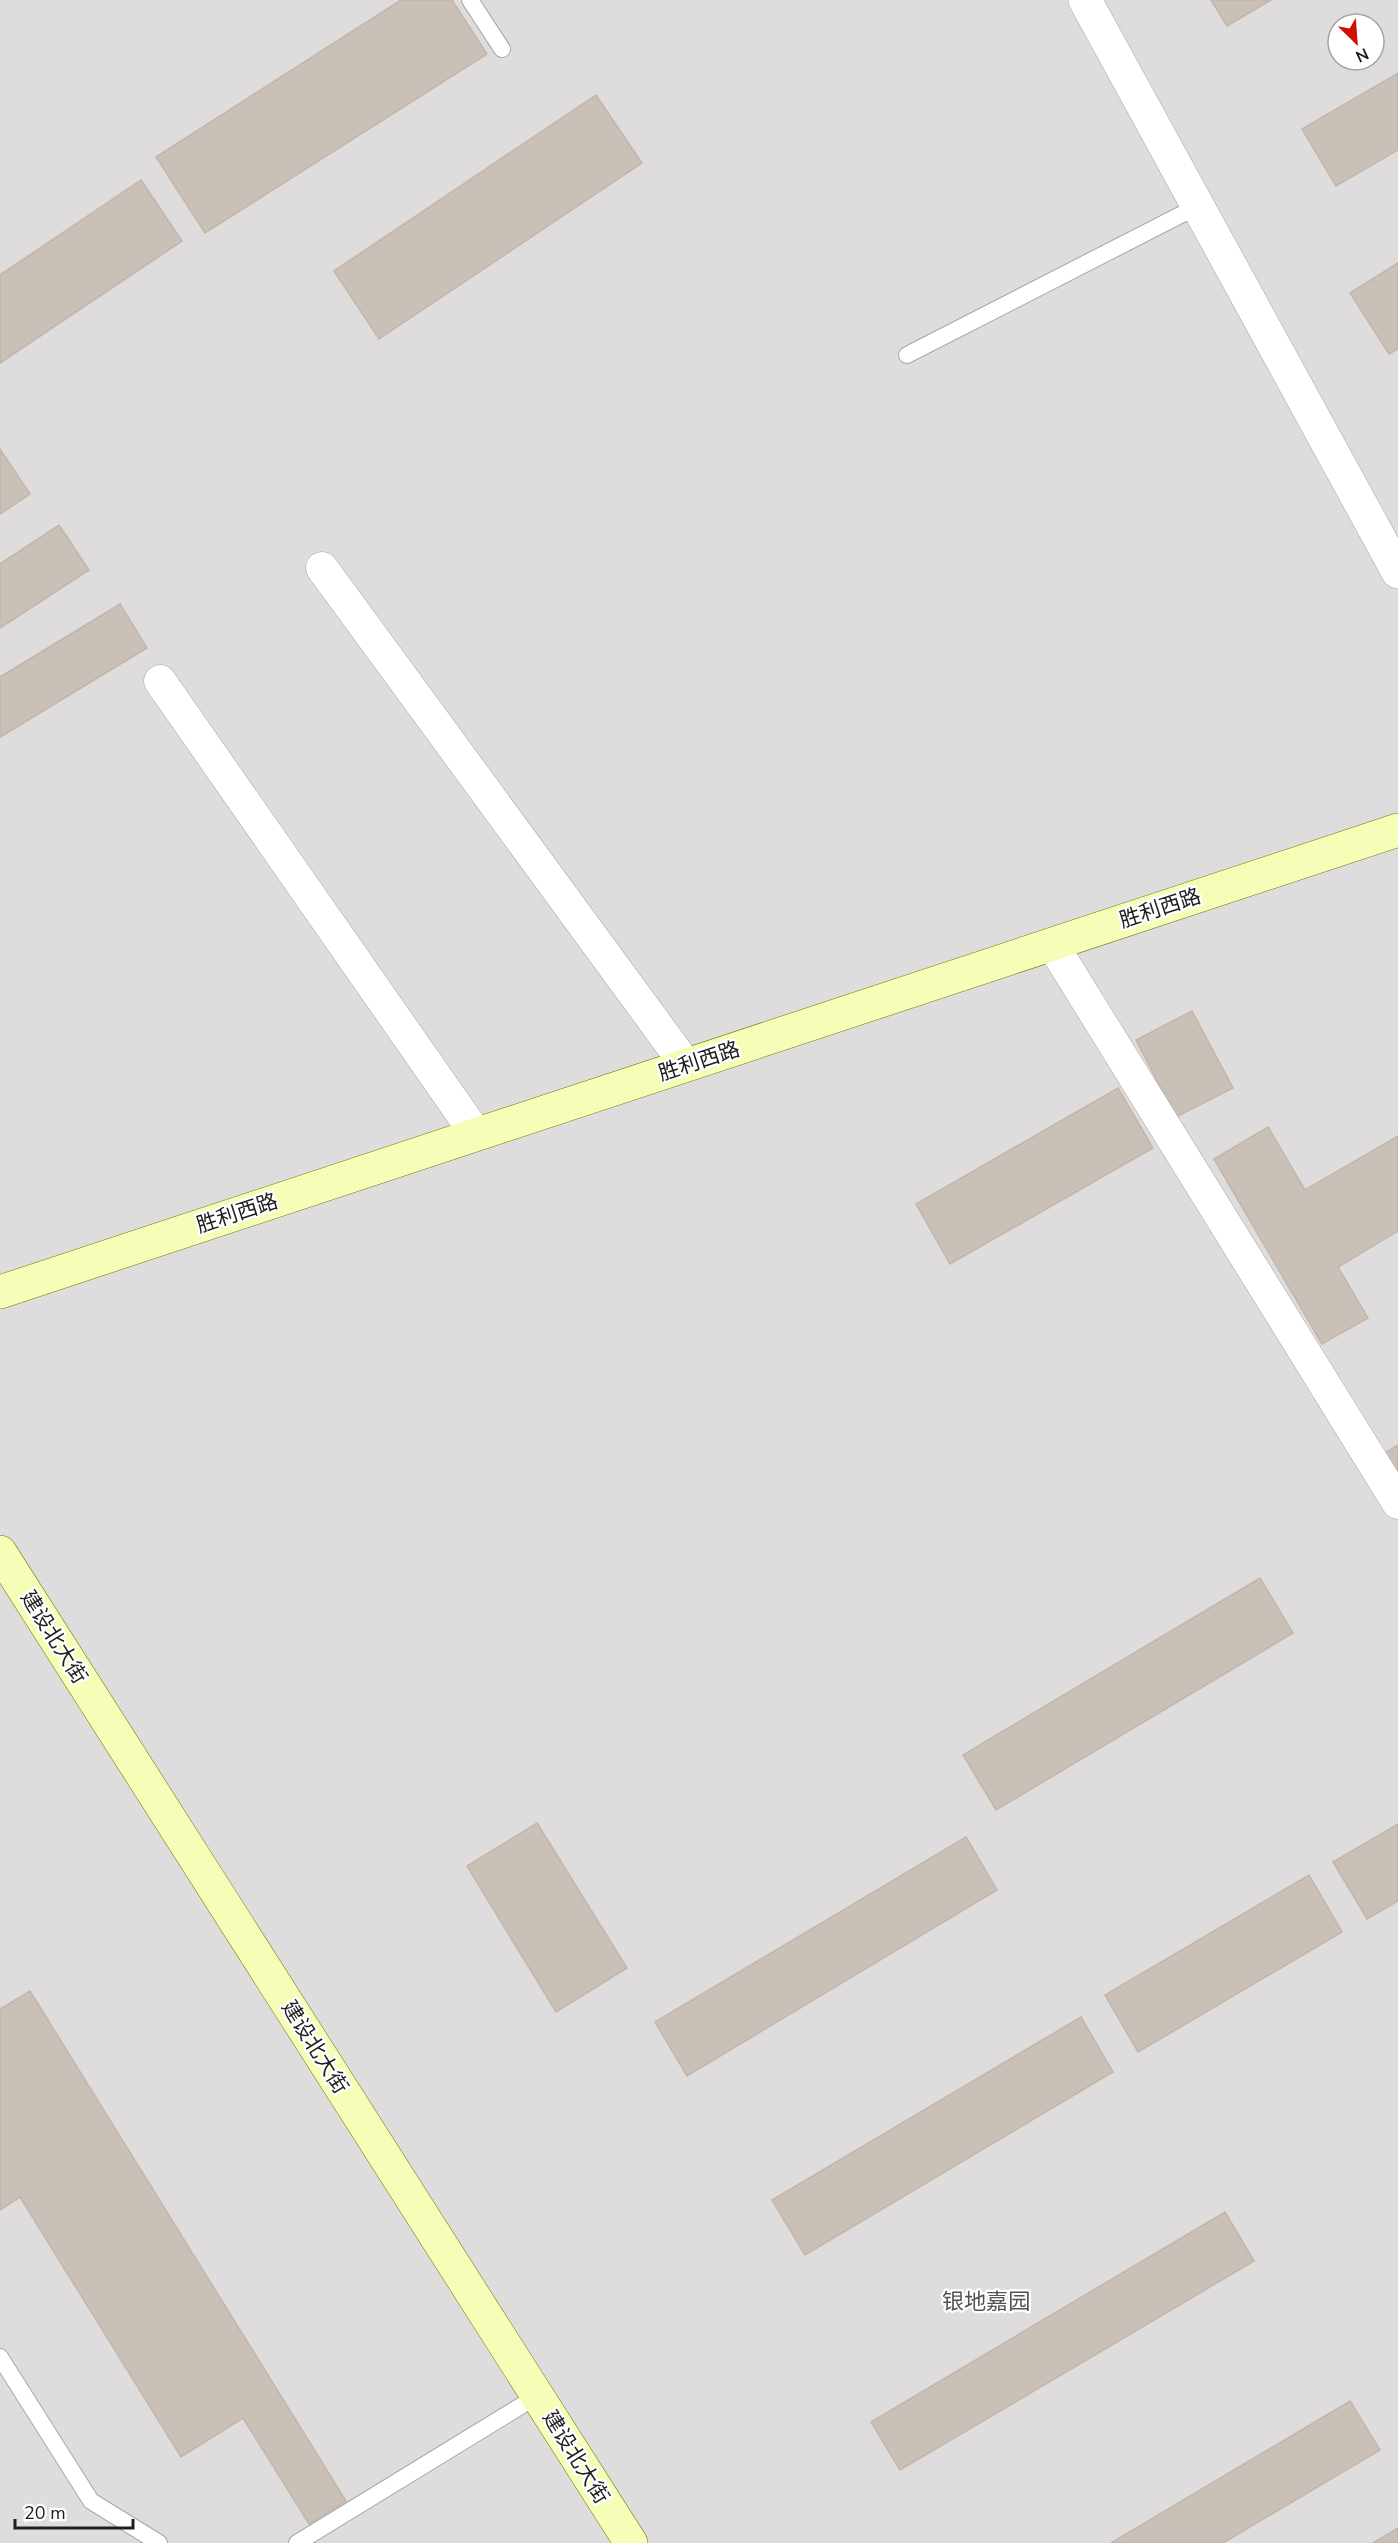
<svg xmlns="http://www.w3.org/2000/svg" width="1398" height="2543" font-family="'Nunito Sans','Noto Sans SC',sans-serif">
<rect width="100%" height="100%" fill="#f1eee5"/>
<!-- residential -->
<path fill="#dedcdc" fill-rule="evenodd" d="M 0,0 L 1398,0 L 1398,2543 L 0,2543 ZM 1338,24 L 1374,24 L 1374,60 L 1338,60 Z"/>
<!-- building -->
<g fill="#c9c1b8" stroke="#c4b5a7" stroke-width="1.5">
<path d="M 401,0 L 452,0 L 487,54 L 205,233 L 156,157 Z"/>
<path d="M 1211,0 L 1271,0 L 1227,26 Z"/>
<path d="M 1398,73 L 1398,150 L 1336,186 L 1302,129 Z"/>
<path d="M 596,95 L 642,163 L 379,339 L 334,271 Z"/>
<path d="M 141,180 L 182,241 L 0,363 L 0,275 Z"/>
<path d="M 1398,263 L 1398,349 L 1389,354 L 1350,293 Z"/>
<path d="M 0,449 L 30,494 L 0,514 Z"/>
<path d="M 59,525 L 89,570 L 0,628 L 0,564 Z"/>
<path d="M 120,604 L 147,648 L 0,737 L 0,677 Z"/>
<path d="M 1192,1011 L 1233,1088 L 1176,1117 L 1136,1040 Z"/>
<path d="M 1118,1088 L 1153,1148 L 950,1264 L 916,1204 Z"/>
<path d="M 1268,1127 L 1305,1190 L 1398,1136 L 1398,1231 L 1338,1267 L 1368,1318 L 1322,1344 L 1214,1159 Z"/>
<path d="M 1398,1445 L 1398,1476 L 1385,1453 Z"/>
<path d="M 1260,1578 L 1293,1633 L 996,1810 L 963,1755 Z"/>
<path d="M 537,1823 L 627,1968 L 556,2012 L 467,1866 Z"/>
<path d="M 1398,1824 L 1398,1901 L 1367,1919 L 1333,1862 Z"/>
<path d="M 966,1837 L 997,1890 L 687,2076 L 655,2022 Z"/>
<path d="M 1309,1875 L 1342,1932 L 1138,2052 L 1105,1995 Z"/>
<path d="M 30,1991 L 346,2501 L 309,2524 L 243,2418 L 181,2457 L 20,2197 L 0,2210 L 0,2009 Z"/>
<path d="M 1081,2017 L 1113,2072 L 805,2255 L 772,2200 Z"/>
<path d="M 1225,2212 L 1254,2261 L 900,2470 L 871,2422 Z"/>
<path d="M 1350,2401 L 1380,2450 L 1223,2543 L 1111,2543 Z"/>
<path d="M 1398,2528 L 1398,2543 L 1373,2543 Z"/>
</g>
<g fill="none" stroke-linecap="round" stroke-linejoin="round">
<!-- service casing -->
<g stroke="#a7a7a7" stroke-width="18">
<g id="service">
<path d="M 470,0 L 502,49"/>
<path d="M 907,355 L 1198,206"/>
<path d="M 0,2357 L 91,2501 L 159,2543"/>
<path d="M 297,2543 L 537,2396"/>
</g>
</g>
<!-- minor casing -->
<g stroke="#a7a7a7" stroke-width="33">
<g id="minor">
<path d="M 322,568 L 686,1065"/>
<path d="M 160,681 L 476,1134"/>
<path d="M 1052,944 L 1398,1503"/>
</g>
</g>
<!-- tertiary casing -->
<g stroke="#a7a7a7" stroke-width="34">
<path id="tertiary" d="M 1085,0 L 1398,572"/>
</g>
<!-- secondary casing -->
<g stroke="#677d00" stroke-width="34">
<g id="secondary">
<path d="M 0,1292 L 1398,830"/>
<path d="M 0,1552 L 631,2543"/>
</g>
</g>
<!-- service -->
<use href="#service" stroke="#fff" stroke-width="16"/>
<!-- minor -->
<use href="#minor" stroke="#fff" stroke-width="32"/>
<!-- tertiary -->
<use href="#tertiary" stroke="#fff" stroke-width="33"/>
<!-- secondary -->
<use href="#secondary" stroke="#f5fdb7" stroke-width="33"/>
</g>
<g text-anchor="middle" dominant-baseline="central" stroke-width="4.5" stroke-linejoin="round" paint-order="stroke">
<!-- street labels -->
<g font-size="21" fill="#202020" stroke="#fff">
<text transform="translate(1160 908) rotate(-18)">胜利西路</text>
<text transform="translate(699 1061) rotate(-18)">胜利西路</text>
<text transform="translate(237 1213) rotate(-18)">胜利西路</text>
<text transform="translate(54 1637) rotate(58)">建设北大街</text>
<text transform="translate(315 2047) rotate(58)">建设北大街</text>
<text transform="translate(576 2457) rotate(58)">建设北大街</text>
</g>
<!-- neighbourhood labels -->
<g font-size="22" fill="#535353" stroke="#fff">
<text x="986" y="2302">银地嘉园</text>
</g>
</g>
<!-- north arrow -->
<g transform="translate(1356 42) rotate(155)"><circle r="28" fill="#ffffff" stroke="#a6a6a6" stroke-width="1.5"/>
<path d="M0-4.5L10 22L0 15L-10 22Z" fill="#cf0e00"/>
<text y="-9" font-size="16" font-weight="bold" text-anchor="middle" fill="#202020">N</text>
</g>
<!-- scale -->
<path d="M15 2519v9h118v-9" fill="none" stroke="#202020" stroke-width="3"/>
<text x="24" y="2519" font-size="18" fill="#202020" stroke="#ffffff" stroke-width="4.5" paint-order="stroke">20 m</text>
</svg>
